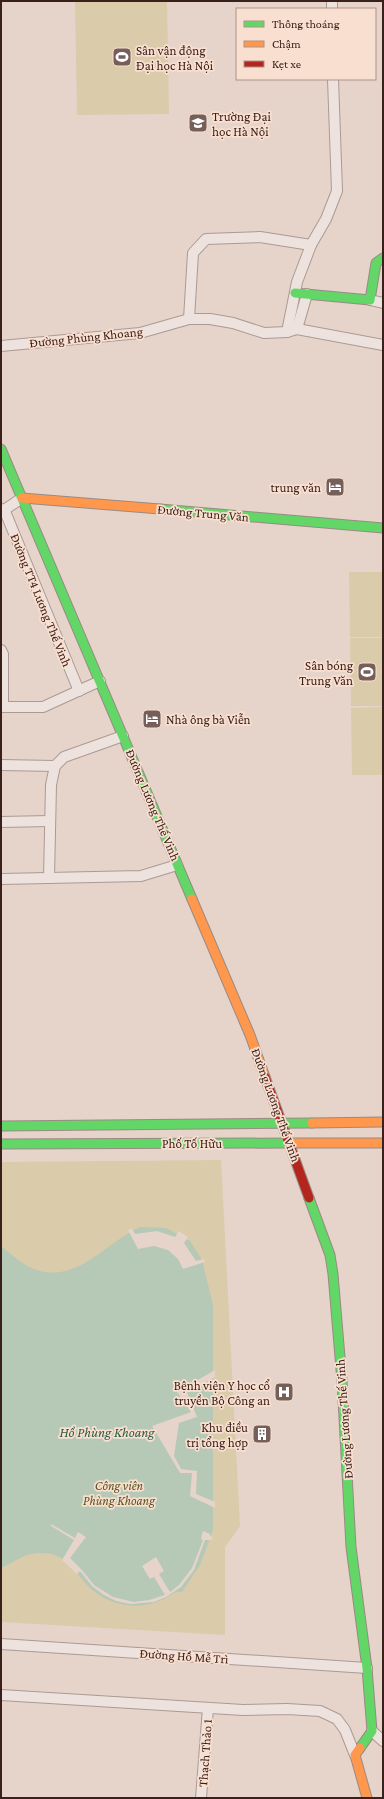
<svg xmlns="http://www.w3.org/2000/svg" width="384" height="1799" font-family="'Crimson Pro',serif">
<rect width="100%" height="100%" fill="#e6d4ca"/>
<!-- green -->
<g fill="#dacbab">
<path d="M 75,1 L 167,1 L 169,114 L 77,115 Z"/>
<path d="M 349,572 L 383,572 L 383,637 L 350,637 Z"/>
<path d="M 350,638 L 383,638 L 383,706 L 351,706 Z"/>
<path d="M 383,707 L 383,775 L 352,775 L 351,708 Z"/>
<path d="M 221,1160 L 240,1526 L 225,1547 L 225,1635 L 1,1622 L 1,1162 Z"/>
</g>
<!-- water -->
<path fill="#b6c8b6" d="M 140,1227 L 166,1228 L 190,1241 L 202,1260 L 213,1305 L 213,1530 L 200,1565 L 182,1592 C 175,1591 171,1595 166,1598 C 153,1605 135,1608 121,1604 C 110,1602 99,1596 91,1589 C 71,1569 65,1548 31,1554 C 21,1556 11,1564 1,1568 L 1,1246 C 11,1254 22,1265 34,1269 C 76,1285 105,1243 140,1227 Z"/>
<!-- pier -->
<g fill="#e6d4ca">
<path d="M 132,1229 L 135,1234 L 157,1231 L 175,1237 L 179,1231 L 188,1237 L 184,1243 L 196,1261 L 204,1259 L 205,1262 L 183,1269 L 178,1259 L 168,1250 L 154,1246 L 138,1249 L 128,1230 Z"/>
<path d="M 215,1370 L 215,1377 L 187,1392 L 197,1417 L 179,1423 L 174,1456 L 181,1469 L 197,1471 L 196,1494 L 215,1502 L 215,1508 L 190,1496 L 192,1473 L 180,1473 L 152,1426 L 191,1412 L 177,1392 Z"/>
<path d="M 51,1524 L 75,1538 L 78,1532 L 86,1537 L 70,1558 L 81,1569 L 94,1585 L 113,1597 L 134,1602 L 149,1600 L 165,1595 L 154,1577 L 150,1579 L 142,1566 L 156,1557 L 164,1571 L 159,1574 L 170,1592 L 179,1585 L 192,1568 L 203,1540 L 201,1539 L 203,1531 L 210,1534 L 210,1536 L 213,1537 L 211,1540 L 205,1540 L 194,1570 L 181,1587 L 166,1597 L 154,1602 L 130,1604 L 116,1601 L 104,1595 L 92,1586 L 80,1571 L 77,1574 L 62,1560 L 74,1540 L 51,1526 Z"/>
</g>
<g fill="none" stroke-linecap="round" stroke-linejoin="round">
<!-- street casing -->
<g stroke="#ab9a94" stroke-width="12">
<g id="street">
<path d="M 332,1 L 332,9"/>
<path d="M 370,300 L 383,303"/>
<path d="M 189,319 L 193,253 L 206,239 L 260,237 L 311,245"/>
<path d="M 297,329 L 307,294"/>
<path d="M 287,332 L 297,282 L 311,245 L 326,219 L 337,191 L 333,79"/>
<path d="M 1,346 L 140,333 L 189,319 L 210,319 L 233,323 L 264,333 L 287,332 L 297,329 L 383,345"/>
<path d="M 4,509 L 79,691"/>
<path d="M 1,512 L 22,498"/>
<path d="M 1,650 L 3,654 L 3,707"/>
<path d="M 1,707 L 43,707 L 100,681"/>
<path d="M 1,765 L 55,766"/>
<path d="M 1,822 L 50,821"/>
<path d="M 49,878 L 51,785 L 55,766 L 64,757 L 123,736"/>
<path d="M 1,879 L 141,876 L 177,865"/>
<path d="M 1,1644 L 367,1668"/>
<path d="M 1,1695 L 243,1710 L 287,1709 L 320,1711 L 337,1719 L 345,1730 L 355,1755"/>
<path d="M 372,1731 L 383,1741"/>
<path d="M 201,1798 L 208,1708"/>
</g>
</g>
<!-- fast casing -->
<g stroke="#9a8a84" stroke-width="11">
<g id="fast">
<path d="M 295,293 L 370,300 L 376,263 L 383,258"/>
<path d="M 1,449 L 192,899"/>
<path d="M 160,509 L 383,528"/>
<path d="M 1,1126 L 312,1123"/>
<path d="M 1,1144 L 291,1143"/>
<path d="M 309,1198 L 330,1255 L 333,1274 L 342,1381 L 351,1547 L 367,1668 L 372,1731 L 360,1748"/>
</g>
</g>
<!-- slow casing -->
<g stroke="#9a8a84" stroke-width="11">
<g id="slow">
<path d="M 22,498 L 160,509"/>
<path d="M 192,899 L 250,1035 L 265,1077"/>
<path d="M 312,1123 L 383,1122"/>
<path d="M 291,1143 L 383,1143"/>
<path d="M 360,1748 L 355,1755 L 367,1798"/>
</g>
</g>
<!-- jam casing -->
<g stroke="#9a8a84" stroke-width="11">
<path id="jam" d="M 265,1077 L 309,1198"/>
</g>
<!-- street -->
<use href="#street" stroke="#ede2dd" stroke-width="10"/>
<!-- fast -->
<use href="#fast" stroke="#63d668" stroke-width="9"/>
<!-- slow -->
<use href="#slow" stroke="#ff974d" stroke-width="9"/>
<!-- jam -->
<use href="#jam" stroke="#b3261e" stroke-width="9"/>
</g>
<!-- icons -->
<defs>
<g id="stadium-square" transform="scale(1)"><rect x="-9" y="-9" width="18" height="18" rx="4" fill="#765f58" stroke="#f9dfcf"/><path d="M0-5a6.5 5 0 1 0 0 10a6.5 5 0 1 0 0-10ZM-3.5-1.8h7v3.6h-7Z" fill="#fff"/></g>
<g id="university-square" transform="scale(1)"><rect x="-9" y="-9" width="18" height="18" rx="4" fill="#765f58" stroke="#f9dfcf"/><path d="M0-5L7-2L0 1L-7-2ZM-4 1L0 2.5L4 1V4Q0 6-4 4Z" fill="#fff"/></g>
<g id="hotel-square" transform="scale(1)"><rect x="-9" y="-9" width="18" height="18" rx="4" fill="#765f58" stroke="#f9dfcf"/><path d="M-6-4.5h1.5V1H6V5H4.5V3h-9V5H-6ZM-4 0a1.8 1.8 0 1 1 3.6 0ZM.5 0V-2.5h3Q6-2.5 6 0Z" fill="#fff"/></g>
<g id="hospital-square" transform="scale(1)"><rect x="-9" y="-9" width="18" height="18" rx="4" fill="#765f58" stroke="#f9dfcf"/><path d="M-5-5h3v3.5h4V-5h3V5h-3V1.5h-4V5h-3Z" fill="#fff"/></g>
<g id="building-square" transform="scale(1)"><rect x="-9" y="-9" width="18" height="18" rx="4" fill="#765f58" stroke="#f9dfcf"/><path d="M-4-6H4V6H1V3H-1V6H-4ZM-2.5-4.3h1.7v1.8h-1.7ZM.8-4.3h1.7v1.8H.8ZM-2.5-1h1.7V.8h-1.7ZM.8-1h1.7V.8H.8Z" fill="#fff"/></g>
</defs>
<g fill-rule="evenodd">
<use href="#stadium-square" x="122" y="57"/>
<use href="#university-square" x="198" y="123"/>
<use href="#hotel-square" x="335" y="487"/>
<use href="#stadium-square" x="367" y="672"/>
<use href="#hotel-square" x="152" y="719"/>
<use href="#hospital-square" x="284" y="1392"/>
<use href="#building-square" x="262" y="1434"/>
</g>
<g text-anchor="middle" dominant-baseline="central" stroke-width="3.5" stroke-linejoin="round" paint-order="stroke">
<!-- poi labels -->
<g font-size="13" fill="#3a201b" stroke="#f9dfcf" text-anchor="end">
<text x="136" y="50" text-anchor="start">Sân vận động<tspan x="136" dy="15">Đại học Hà Nội</tspan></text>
<text x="212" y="116" text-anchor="start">Trường Đại<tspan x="212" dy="15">học Hà Nội</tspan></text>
<text x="321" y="487">trung văn</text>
<text x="353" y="665">Sân bóng<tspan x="353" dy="15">Trung Văn</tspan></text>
<text x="166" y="719" text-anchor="start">Nhà ông bà Viễn</text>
<text x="270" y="1385">Bệnh viện Y học cổ<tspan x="270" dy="15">truyền Bộ Công an</tspan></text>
<text x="248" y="1427">Khu điều<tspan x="248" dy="15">trị tổng hợp</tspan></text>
</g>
<!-- street labels -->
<g font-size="13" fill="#3a201b" stroke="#f9dfcf">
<text transform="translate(86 337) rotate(-6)">Đường Phùng Khoang</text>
<text transform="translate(203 513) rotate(5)">Đường Trung Văn</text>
<text transform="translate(41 600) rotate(68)">Đường TT4 Lương Thế Vinh</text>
<text transform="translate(153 805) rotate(67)">Đường Lương Thế Vinh</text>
<text transform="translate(276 1105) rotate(70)">Đường Lương Thế Vinh</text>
<text x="192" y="1143">Phố Tố Hữu</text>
<text transform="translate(344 1419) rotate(-94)">Đường Lương Thế Vinh</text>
<text transform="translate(184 1656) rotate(4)">Đường Hồ Mễ Trì</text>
<text transform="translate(205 1753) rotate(-86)">Thạch Thảo 1</text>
</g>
<!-- park labels -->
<g font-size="13" font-style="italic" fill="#595420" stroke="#f9dfcf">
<text x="119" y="1485">Công viên<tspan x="119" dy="15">Phùng Khoang</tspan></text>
</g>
<!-- water labels -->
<g font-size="14" font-style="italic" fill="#295c47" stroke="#f9dfcf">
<text x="107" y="1432">Hồ Phùng Khoang</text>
</g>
</g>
<!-- border -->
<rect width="384" height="1799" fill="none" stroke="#3a201b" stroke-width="4"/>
<!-- legend -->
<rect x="236" y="8" width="140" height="72" fill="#f9dfcf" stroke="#ad9387"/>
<rect x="244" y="21" width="20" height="6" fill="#63d668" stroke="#ad9387"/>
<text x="272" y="28" font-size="12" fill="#3a201b">Thông thoáng</text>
<rect x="244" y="41" width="20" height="6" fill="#ff974d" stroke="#ad9387"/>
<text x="272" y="48" font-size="12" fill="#3a201b">Chậm</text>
<rect x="244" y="61" width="20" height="6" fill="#b3261e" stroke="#ad9387"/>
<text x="272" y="68" font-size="12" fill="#3a201b">Kẹt xe</text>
</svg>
